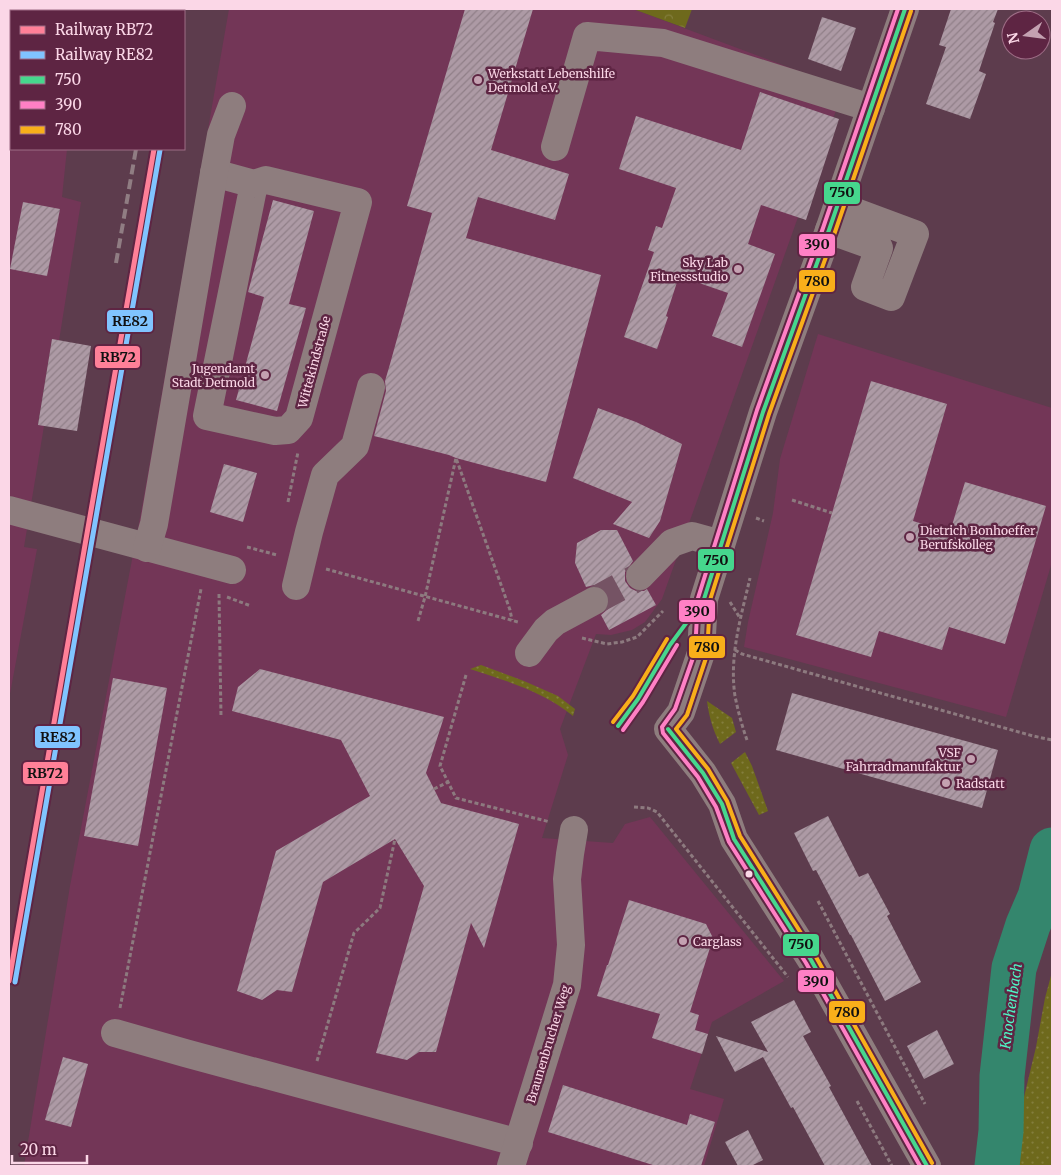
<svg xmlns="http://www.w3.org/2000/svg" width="1061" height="1175" font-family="Merriweather,serif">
<defs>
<pattern id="grass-dots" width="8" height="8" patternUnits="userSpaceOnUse" patternTransform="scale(1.25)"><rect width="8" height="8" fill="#6e691c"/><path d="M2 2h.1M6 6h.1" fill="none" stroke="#847e3d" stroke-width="1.8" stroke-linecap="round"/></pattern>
<pattern id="forest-crowns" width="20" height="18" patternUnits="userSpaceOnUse" patternTransform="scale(1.25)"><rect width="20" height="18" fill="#6e691c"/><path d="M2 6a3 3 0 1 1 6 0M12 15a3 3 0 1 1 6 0" fill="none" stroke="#847e3d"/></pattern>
<pattern id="building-hatch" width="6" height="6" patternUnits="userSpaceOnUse" patternTransform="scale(1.25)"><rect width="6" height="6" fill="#ad9aa5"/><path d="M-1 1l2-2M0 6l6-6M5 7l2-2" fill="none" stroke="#907f88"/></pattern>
</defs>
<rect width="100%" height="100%" fill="#5d3c4d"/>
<!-- built -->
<g fill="#733657">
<path d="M 9,9 L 78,9 L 78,11 L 11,11 L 11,149 L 67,149 L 62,197 L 81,202 L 59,341 L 52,340 L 38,424 L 44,426 L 24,547 L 37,549 L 9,699 Z"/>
<path d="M 229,9 L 633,9 L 844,88 L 662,599 L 645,622 L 632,630 L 611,635 L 596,634 L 560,729 L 568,755 L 542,838 L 613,843 L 625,824 L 650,817 L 784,981 L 712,1022 L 690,1089 L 724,1099 L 704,1166 L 24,1166 L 70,886 L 142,507 Z"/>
<path d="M 818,334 L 1052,408 L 1052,562 L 1006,717 L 744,647 L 748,622 L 773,513 L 780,459 Z"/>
</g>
<!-- grass -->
<g fill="url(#grass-dots)">
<path d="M 481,665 L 524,681 L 558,696 L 575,709 L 573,716 C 543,691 506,681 470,669 Z"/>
<path d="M 707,701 L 732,718 L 736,732 L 720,744 C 713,730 709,717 707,701 Z"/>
<path d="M 745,752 L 752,766 L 768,811 L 759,815 L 731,763 Z"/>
<path d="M 1052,972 L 1052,1166 L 1015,1166 L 1018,1122 L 1036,1047 L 1045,998 Z"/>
</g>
<!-- forest -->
<path fill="url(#forest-crowns)" d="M 633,9 L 692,9 L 685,28 Z"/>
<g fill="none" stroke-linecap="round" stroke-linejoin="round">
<!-- river -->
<path stroke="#34866d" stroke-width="45" d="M 997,1166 L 1001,1131 L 1002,1076 L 1014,968 L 1028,925 L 1040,897 L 1052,850"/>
</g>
<!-- building -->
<g fill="url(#building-hatch)">
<path d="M 465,9 L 533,9 L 491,150 L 569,174 L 555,220 L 478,197 L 466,238 L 601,275 L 546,482 L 456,458 L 449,455 L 374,436 L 386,391 L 385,381 L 390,364 L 432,213 L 407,206 Z"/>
<path d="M 951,9 L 998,9 L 993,22 L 995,23 L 979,71 L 986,74 L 970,119 L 926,104 L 946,47 L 939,45 Z"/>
<path d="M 822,17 L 856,28 L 841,71 L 808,59 Z"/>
<path d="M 760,92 L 839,119 L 806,220 L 761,205 L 748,244 L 775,254 L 742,347 L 712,336 L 728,293 L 679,276 L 666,316 L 668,317 L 657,349 L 624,337 L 654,252 L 648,250 L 656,226 L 662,228 L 676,188 L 619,169 L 636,116 L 741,150 Z"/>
<path d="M 273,200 L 314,211 L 289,304 L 306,308 L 277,411 L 236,400 L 264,297 L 248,292 Z"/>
<path d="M 23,202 L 60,209 L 47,276 L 10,269 Z"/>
<path d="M 52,339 L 91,346 L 77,431 L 38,425 Z"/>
<path d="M 871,381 L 947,404 L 913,521 L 950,532 L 965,482 L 1046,506 L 1005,644 L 949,627 L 942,650 L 879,631 L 871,657 L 796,635 Z"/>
<path d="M 598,408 L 636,422 L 682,444 L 660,521 L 649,538 L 613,524 L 632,502 L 573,478 Z"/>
<path d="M 224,464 L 257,473 L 243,522 L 210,512 Z"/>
<path d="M 601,530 L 617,530 L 633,561 L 625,572 L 625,581 L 630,588 L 636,591 L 644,591 L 647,589 L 656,605 L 609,630 L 601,615 L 608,609 L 610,602 L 608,594 L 602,588 L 594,585 L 586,587 L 575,563 L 577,543 Z"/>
<path d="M 260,669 L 444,717 L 426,773 L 441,803 L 519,824 L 484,948 L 471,923 L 436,1052 L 419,1052 L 407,1060 L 376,1053 L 424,886 L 395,839 L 323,882 L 292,992 L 277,990 L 262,1000 L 237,991 L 276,851 L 370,796 L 341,740 L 232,711 L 238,687 Z"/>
<path d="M 113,678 L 167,688 L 138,846 L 84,836 Z"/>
<path d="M 792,693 L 998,750 L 982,808 L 776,750 Z"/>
<path d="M 828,816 L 859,877 L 868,873 L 890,914 L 887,916 L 921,982 L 885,1001 L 851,935 L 850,935 L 816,870 L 813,871 L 794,833 Z"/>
<path d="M 629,900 L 706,924 L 713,938 L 690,1012 L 699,1015 L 695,1030 L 708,1034 L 702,1054 L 652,1038 L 660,1014 L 597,996 L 607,965 L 608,965 Z"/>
<path d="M 794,1000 L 811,1032 L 803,1036 L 831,1086 L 829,1087 L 872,1166 L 825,1166 L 793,1107 L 791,1108 L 763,1057 L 735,1072 L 716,1036 L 768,1052 L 751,1022 Z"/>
<path d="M 937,1030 L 954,1064 L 924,1079 L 907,1046 Z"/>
<path d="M 63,1057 L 88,1064 L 71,1127 L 45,1120 Z"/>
<path d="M 563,1085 L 687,1125 L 690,1114 L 715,1122 L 701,1166 L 656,1166 L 548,1132 Z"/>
<path d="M 748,1130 L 763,1160 L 751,1166 L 738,1166 L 725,1142 Z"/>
</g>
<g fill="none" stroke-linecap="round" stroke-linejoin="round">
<!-- minor-tunnel -->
<path stroke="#755364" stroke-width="28" stroke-dasharray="28 14" stroke-linecap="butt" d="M 594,601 L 640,576"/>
<!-- path -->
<g stroke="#8d7a7f" stroke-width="3" stroke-dasharray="4 2.5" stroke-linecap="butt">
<path d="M 792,500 L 832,513"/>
<path d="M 288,502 L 298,452"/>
<path d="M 756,518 L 764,521"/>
<path d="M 247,547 L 277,555"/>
<path d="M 326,569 L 518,622"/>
<path d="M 219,594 L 221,717"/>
<path d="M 227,597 L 251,606"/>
<path d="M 730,602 L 740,618"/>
<path d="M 418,621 L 425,597 L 456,458 L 510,610 L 512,620"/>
<path d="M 582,638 L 607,644 L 622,642 L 637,637 L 663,611"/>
<path d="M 735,650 L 742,654 L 1033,736 L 1052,740"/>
<path d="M 466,675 L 440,766 L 456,798 L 550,822"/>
<path d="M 747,740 C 742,726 738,711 735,696 C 729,656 741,617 750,578"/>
<path d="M 434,789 L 448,782"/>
<path d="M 634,807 L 648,808 L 657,812 L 788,977"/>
<path d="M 818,901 L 925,1104"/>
<path d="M 120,1008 L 201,589"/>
<path d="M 317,1061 L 354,933 L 380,908 L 395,839"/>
<path d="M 857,1101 L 892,1166"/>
</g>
<!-- minor -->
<g stroke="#8e7d7e" stroke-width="28">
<path d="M 905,9 L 829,230 L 763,412 L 704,599 L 701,653 L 681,712 L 668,729 L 703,773 L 722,804 L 734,839 L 811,960 L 927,1166"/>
<path d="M 555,147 L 587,36 L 663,43 L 871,108"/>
<path d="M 214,173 L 254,184 L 266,180 L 358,202 L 299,418 L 288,430 L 275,431 L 207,416 L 254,184"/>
<path d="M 829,230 L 879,248 L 865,287 L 891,297 L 915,234 L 837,205"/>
<path d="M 9,510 L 232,570"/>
<path d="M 147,548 L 154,524 L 214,173 L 221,135 L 232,106"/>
<path d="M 640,576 L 672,543 L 692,536 L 721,544"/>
<path d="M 296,586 L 309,532 L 325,475 L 355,446 L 371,387"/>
<path d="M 529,653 L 546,630 L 555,622 L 594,601"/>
<path d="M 115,1033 L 185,1053 L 519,1143"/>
<path d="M 511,1166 L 567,985 L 571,945 L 567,879 L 570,854 L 574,830"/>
</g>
<!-- rail -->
<path stroke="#907d83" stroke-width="4" stroke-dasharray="10 5" stroke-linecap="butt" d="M 116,263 L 136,149"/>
<!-- bus-1 casing -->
<g stroke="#5e2543" stroke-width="8">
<g id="bus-1">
<path d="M 618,726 L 638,699 L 670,645 L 704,599 L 763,412 L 829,230 L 905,9"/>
<path d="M 668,729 L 703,773 L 722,804 L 734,839 L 811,960 L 927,1166"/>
</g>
</g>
<!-- bus-2 casing -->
<g stroke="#5e2543" stroke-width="8">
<g id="bus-2">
<path d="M 898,9 L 823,228 L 757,410 L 698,598 L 695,652 L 675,709 L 662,727 L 663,733 L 698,777 L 716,807 L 729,842 L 806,963 L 920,1166"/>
<path d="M 623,730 L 643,702 L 677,645"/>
</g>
</g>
<!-- bus-3 casing -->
<g stroke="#5e2543" stroke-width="8">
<g id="bus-3">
<path d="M 911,11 L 835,232 L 769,414 L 710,600 L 707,655 L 687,715 L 676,729 L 708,769 L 727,801 L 740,836 L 816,957 L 932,1163"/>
<path d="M 613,722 L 633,696 L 667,639"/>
</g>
</g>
<!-- bus-1 -->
<use href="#bus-1" stroke="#46d78d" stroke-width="4"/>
<!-- bus-2 -->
<use href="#bus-2" stroke="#ff80c5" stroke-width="4"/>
<!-- bus-3 -->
<use href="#bus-3" stroke="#f9af1a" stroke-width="4"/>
<!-- rail-1 casing -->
<g stroke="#5e2543" stroke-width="9">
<path id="rail-1" d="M 9,981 L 154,149"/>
</g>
<!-- rail-2 casing -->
<g stroke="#5e2543" stroke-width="9">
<path id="rail-2" d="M 15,982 L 160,150"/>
</g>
<!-- rail-1 -->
<use href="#rail-1" stroke="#ff8098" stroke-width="5"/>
<!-- rail-2 -->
<use href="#rail-2" stroke="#80c4ff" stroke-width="5"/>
</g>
<!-- markers -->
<g fill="#c4a1b1" stroke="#5e2543" stroke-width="2">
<circle cx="478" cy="80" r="5"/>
<circle cx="738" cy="269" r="5"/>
<circle cx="265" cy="375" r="5"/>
<circle cx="910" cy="537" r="5"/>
<circle cx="971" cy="759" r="5"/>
<circle cx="946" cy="783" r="5"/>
<circle cx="683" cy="941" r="5"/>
</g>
<circle fill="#fbd7e7" stroke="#5e2543" stroke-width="2" cx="749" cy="874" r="4.5"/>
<g text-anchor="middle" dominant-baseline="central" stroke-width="5" stroke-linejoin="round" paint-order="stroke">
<!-- poi labels -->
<g font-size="12" fill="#fbd7e7" stroke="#5e2543" text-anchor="start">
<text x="488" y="73">Werkstatt Lebenshilfe<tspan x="488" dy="14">Detmold e.V.</tspan></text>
<text x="728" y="262" text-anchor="end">Sky Lab<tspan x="728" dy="14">Fitnessstudio</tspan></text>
<text x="255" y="368" text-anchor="end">Jugendamt<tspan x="255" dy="14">Stadt Detmold</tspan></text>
<text x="920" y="530">Dietrich Bonhoeffer<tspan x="920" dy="14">Berufskolleg</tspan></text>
<text x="961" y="752" text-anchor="end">VSF<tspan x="961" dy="14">Fahrradmanufaktur</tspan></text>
<text x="956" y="783">Radstatt</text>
<text x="693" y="941">Carglass</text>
</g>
<!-- street labels -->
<g font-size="12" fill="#fbd7e7" stroke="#5e2543">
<text transform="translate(314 362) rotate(-75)">Wittekindstraße</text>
<text transform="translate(548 1044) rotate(-73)">Braunenbrucher Weg</text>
</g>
<!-- water labels -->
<g font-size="14" font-style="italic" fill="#4ff6c5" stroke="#5e2543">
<text transform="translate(1011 1006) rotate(-82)">Knochenbach</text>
</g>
</g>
<g stroke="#5e2543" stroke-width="2">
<rect x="823" y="181" width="38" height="24" rx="5" fill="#46d78d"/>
<rect x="798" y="233" width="38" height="24" rx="5" fill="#ff80c5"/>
<rect x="798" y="269" width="38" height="24" rx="5" fill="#f9af1a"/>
<rect x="106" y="309" width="48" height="24" rx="5" fill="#80c4ff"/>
<rect x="94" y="345" width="47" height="24" rx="5" fill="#ff8098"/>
<rect x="697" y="548" width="38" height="24" rx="5" fill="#46d78d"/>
<rect x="678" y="599" width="38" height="24" rx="5" fill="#ff80c5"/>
<rect x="688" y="635" width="38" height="24" rx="5" fill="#f9af1a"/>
<rect x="34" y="725" width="47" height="24" rx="5" fill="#80c4ff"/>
<rect x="22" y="761" width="47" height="24" rx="5" fill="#ff8098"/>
<rect x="782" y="933" width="38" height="24" rx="5" fill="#46d78d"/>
<rect x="797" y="969" width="38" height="24" rx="5" fill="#ff80c5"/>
<rect x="828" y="1000" width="38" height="24" rx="5" fill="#f9af1a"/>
</g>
<g font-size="14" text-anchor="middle" font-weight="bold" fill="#111">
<text x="842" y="197">750</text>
<text x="817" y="249">390</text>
<text x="817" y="286">780</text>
<text x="130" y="326">RE82</text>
<text x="118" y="362">RB72</text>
<text x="716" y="565">750</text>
<text x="697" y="616">390</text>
<text x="707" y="652">780</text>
<text x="58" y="742">RE82</text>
<text x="45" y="778">RB72</text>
<text x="801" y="949">750</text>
<text x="816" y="986">390</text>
<text x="847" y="1017">780</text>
</g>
<!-- border -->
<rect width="1061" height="1175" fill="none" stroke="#fbd7e7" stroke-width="20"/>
<!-- legend -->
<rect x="10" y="10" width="175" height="140" fill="#5e2543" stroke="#9d6c85"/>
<rect x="20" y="26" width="25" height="8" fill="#ff8098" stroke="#9d6c85"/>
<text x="55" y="35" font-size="15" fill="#fbd7e7">Railway RB72</text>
<rect x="20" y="51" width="25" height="8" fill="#80c4ff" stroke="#9d6c85"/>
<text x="55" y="60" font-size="15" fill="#fbd7e7">Railway RE82</text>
<rect x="20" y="76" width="25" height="8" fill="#46d78d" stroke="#9d6c85"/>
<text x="55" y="85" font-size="15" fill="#fbd7e7">750</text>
<rect x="20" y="101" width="25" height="8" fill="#ff80c5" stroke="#9d6c85"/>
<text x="55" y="110" font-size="15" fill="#fbd7e7">390</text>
<rect x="20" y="126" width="25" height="8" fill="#f9af1a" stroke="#9d6c85"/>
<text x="55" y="135" font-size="15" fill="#fbd7e7">780</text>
<!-- north arrow -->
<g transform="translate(1026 35) rotate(256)"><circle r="24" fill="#5e2543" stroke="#9d6c85"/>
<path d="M0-4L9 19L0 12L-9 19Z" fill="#c4a1b1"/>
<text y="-8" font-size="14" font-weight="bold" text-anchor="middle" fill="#fbd7e7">N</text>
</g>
<!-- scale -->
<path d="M12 1155v8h75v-8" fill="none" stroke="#fbd7e7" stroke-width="2.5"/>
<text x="20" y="1155" font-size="15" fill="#fbd7e7" stroke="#5e2543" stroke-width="4" paint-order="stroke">20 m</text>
</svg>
